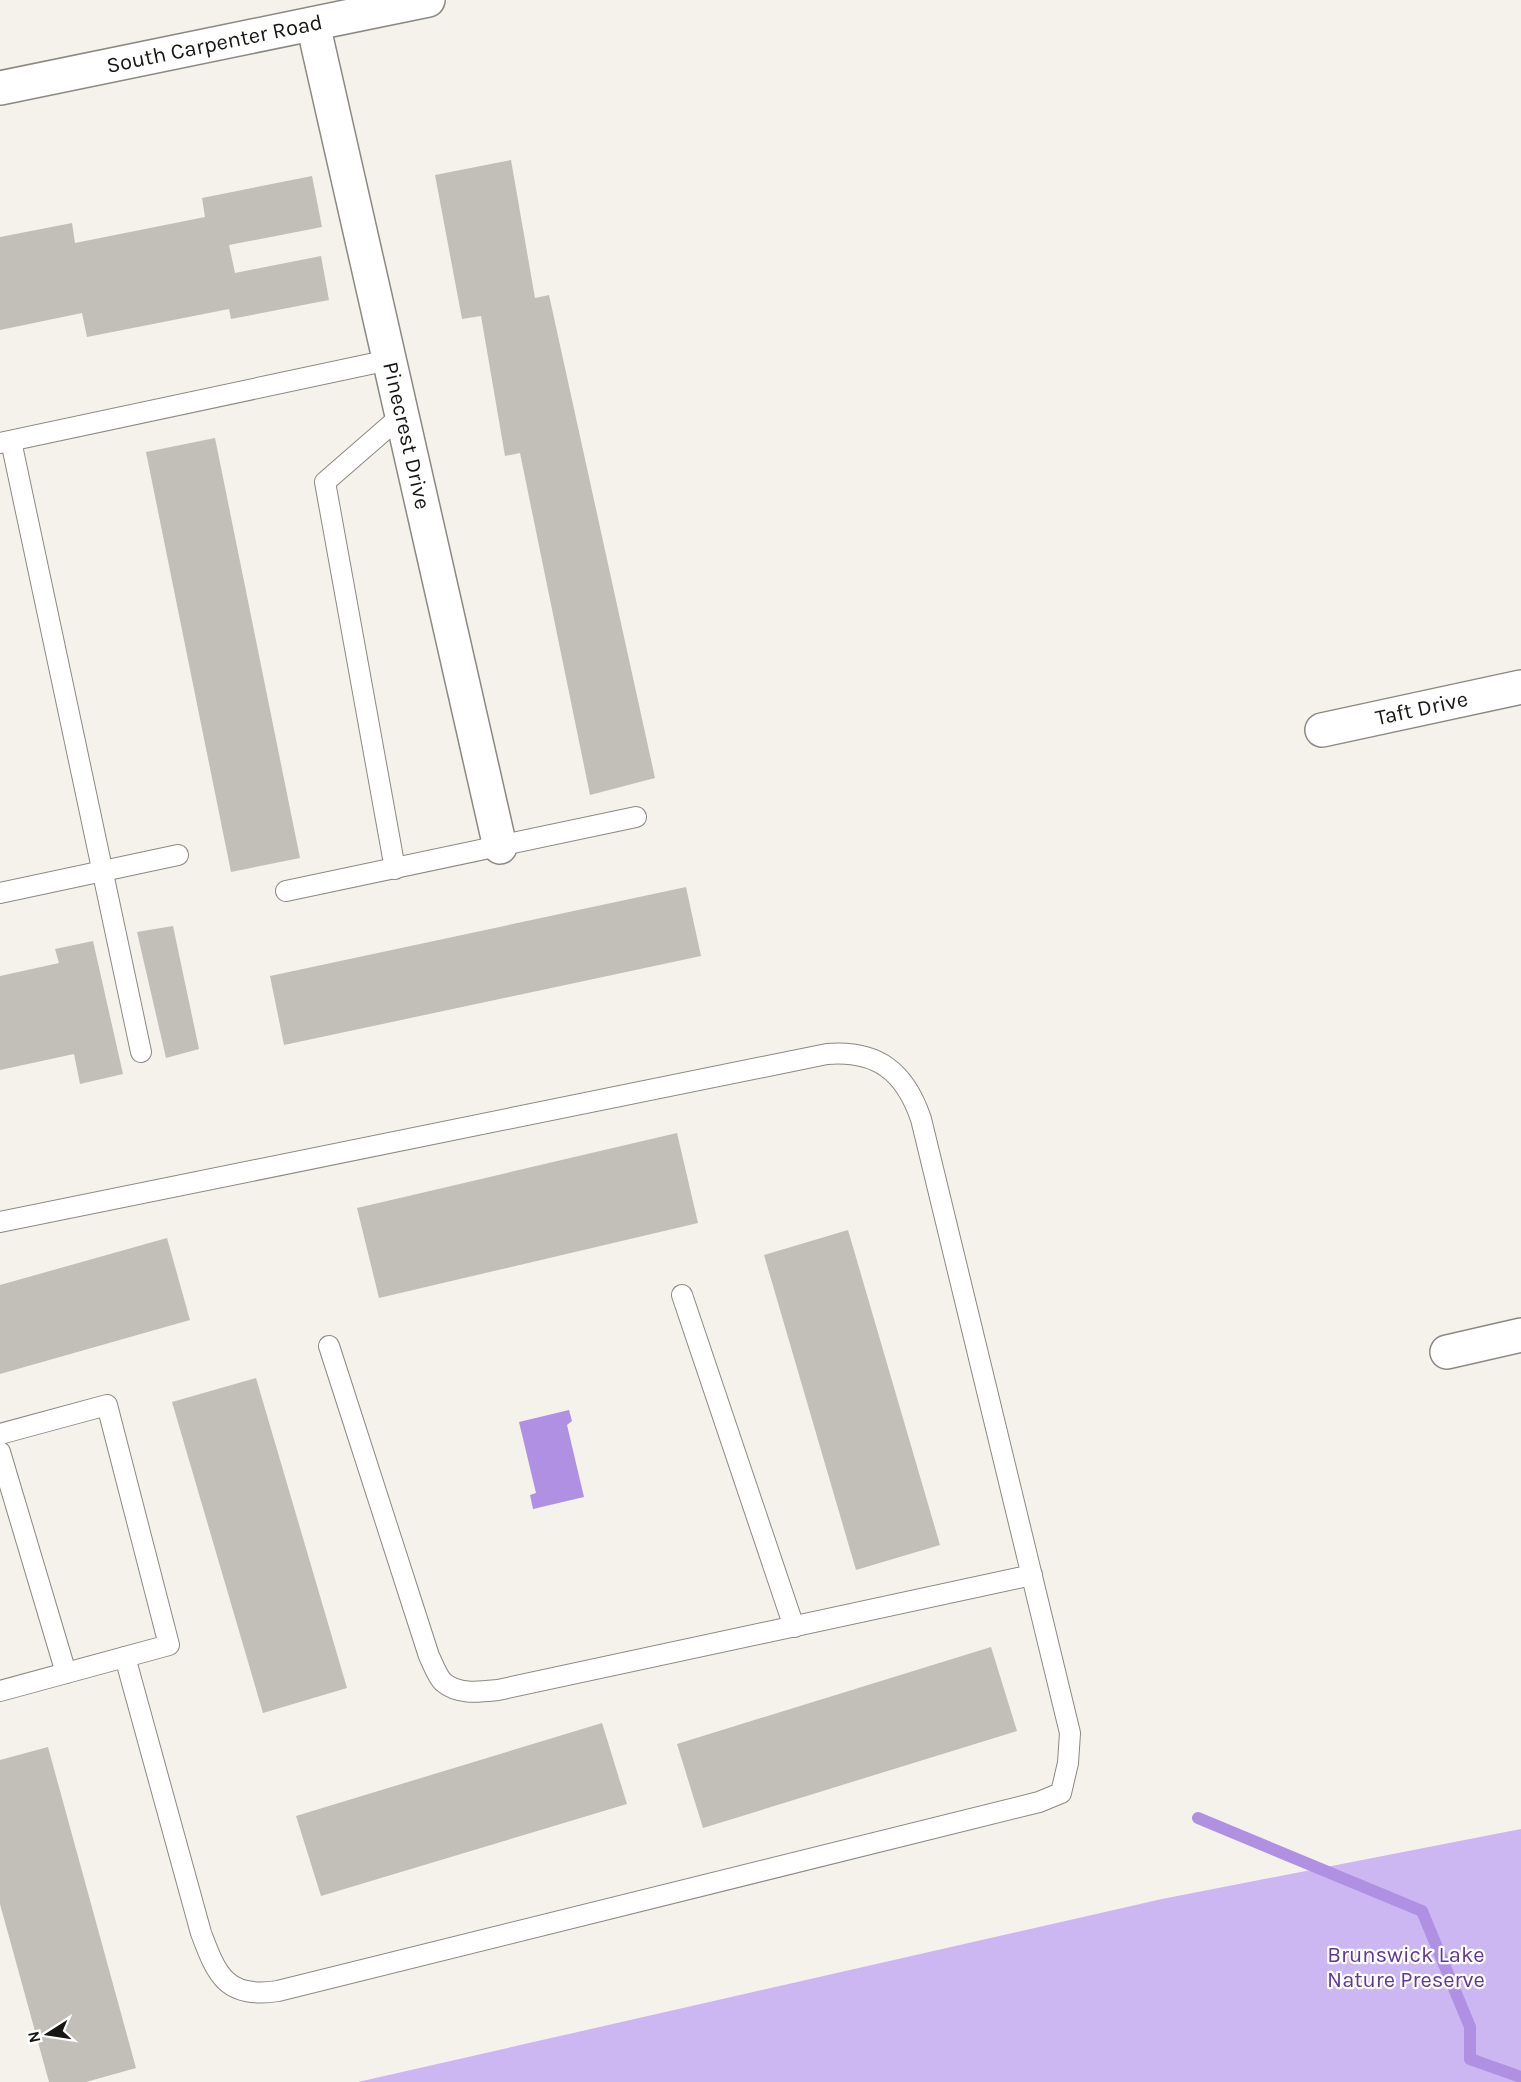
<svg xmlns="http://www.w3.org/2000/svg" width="1521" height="2082" font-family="Karla,sans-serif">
<rect width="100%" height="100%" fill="#f4f2ea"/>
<!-- green -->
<path fill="#ccb7f3" d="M 1521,1829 L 1521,2082 L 358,2082 L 1162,1899 Z"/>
<!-- water -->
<path fill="#af90e3" d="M 569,1410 L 572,1421 L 567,1425 L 584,1497 L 533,1509 L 530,1495 L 536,1493 L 519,1422 Z"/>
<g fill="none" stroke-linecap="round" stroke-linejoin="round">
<!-- stream -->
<path stroke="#af90e3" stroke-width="12" d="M 1198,1818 L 1422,1911 L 1470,2027 L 1470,2059 L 1521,2077"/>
</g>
<!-- building -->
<g fill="#c1bfb7">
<path d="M 511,160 L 535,298 L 549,295 L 655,778 L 590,795 L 520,453 L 505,456 L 481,316 L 462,319 L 435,175 Z"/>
<path d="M 312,176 L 322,227 L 229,245 L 235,273 L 321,256 L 329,300 L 231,319 L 229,309 L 87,337 L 82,313 L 0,330 L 0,237 L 72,223 L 75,243 L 205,217 L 202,198 Z"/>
<path d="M 215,438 L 300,858 L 231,872 L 146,452 Z"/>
<path d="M 686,887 L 701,956 L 284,1045 L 270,976 Z"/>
<path d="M 173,926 L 199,1049 L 166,1058 L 137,932 Z"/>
<path d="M 93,941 L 123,1074 L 80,1084 L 74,1054 L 0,1070 L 0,976 L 59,963 L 55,949 Z"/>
<path d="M 677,1133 L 698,1223 L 379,1298 L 357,1208 Z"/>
<path d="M 848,1230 L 940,1545 L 856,1570 L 764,1255 Z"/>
<path d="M 167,1238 L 190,1320 L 0,1374 L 0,1285 Z"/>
<path d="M 256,1378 L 347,1688 L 263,1713 L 172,1402 Z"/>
<path d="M 991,1647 L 1017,1731 L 703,1828 L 677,1744 Z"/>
<path d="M 602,1723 L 627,1804 L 321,1896 L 296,1816 Z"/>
<path d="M 48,1747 L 136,2068 L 86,2082 L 49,2082 L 0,1904 L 0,1760 Z"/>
</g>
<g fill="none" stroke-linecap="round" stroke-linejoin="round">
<!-- service casing -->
<g stroke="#8b8982" stroke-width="22">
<g id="service">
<path d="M 11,441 L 141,1052"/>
<path d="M 0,443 L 389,360"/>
<path d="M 395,869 L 325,482 L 402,415"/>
<path d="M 286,891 L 636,817"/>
<path d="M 0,893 L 178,855"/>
<path d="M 0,1222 L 827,1054 C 878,1050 905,1072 921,1119 L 1070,1733 L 1068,1763 L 1061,1793 L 1039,1802 L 278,1991 C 227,1999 217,1976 201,1933 L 125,1657"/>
<path d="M 682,1295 L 794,1627"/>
<path d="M 329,1346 L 429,1656 C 433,1664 437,1676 443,1682 C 458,1695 479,1692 498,1690 L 1032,1575"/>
<path d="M 0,1434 L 107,1405 L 169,1645 L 0,1691"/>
<path d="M 0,1452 L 66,1673"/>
</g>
</g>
<!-- minor casing -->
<g stroke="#8b8982" stroke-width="36">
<g id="minor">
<path id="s1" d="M 313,24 L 500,847"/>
<path id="s2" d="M 1322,730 L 1521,687"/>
<path d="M 1447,1352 L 1521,1335"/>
</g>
</g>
<!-- tertiary casing -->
<g stroke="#8b8982" stroke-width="36">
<g id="tertiary">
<path id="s3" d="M 0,88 L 428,0"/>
</g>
</g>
<!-- service -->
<use href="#service" stroke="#fff" stroke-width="20"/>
<!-- minor -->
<use href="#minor" stroke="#fff" stroke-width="33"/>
<!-- tertiary -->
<use href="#tertiary" stroke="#fff" stroke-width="33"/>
</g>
<g text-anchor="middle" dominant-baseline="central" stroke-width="4.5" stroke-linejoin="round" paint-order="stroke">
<!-- street labels -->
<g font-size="22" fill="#161613" stroke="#fff">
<text stroke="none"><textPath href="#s3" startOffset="219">South Carpenter Road</textPath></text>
<text stroke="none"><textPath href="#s1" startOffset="422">Pinecrest Drive</textPath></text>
<text stroke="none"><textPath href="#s2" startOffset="102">Taft Drive</textPath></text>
</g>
<!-- park labels -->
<g font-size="22" fill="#613696" stroke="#fff">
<text x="1406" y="1955">Brunswick Lake<tspan x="1406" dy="25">Nature Preserve</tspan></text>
</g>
</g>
<!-- north arrow -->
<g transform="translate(48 2034) rotate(258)" stroke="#ffffff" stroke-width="4.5" paint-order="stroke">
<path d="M0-4.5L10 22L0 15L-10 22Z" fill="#161613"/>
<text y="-9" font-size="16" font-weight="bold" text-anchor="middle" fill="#161613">N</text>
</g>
</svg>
